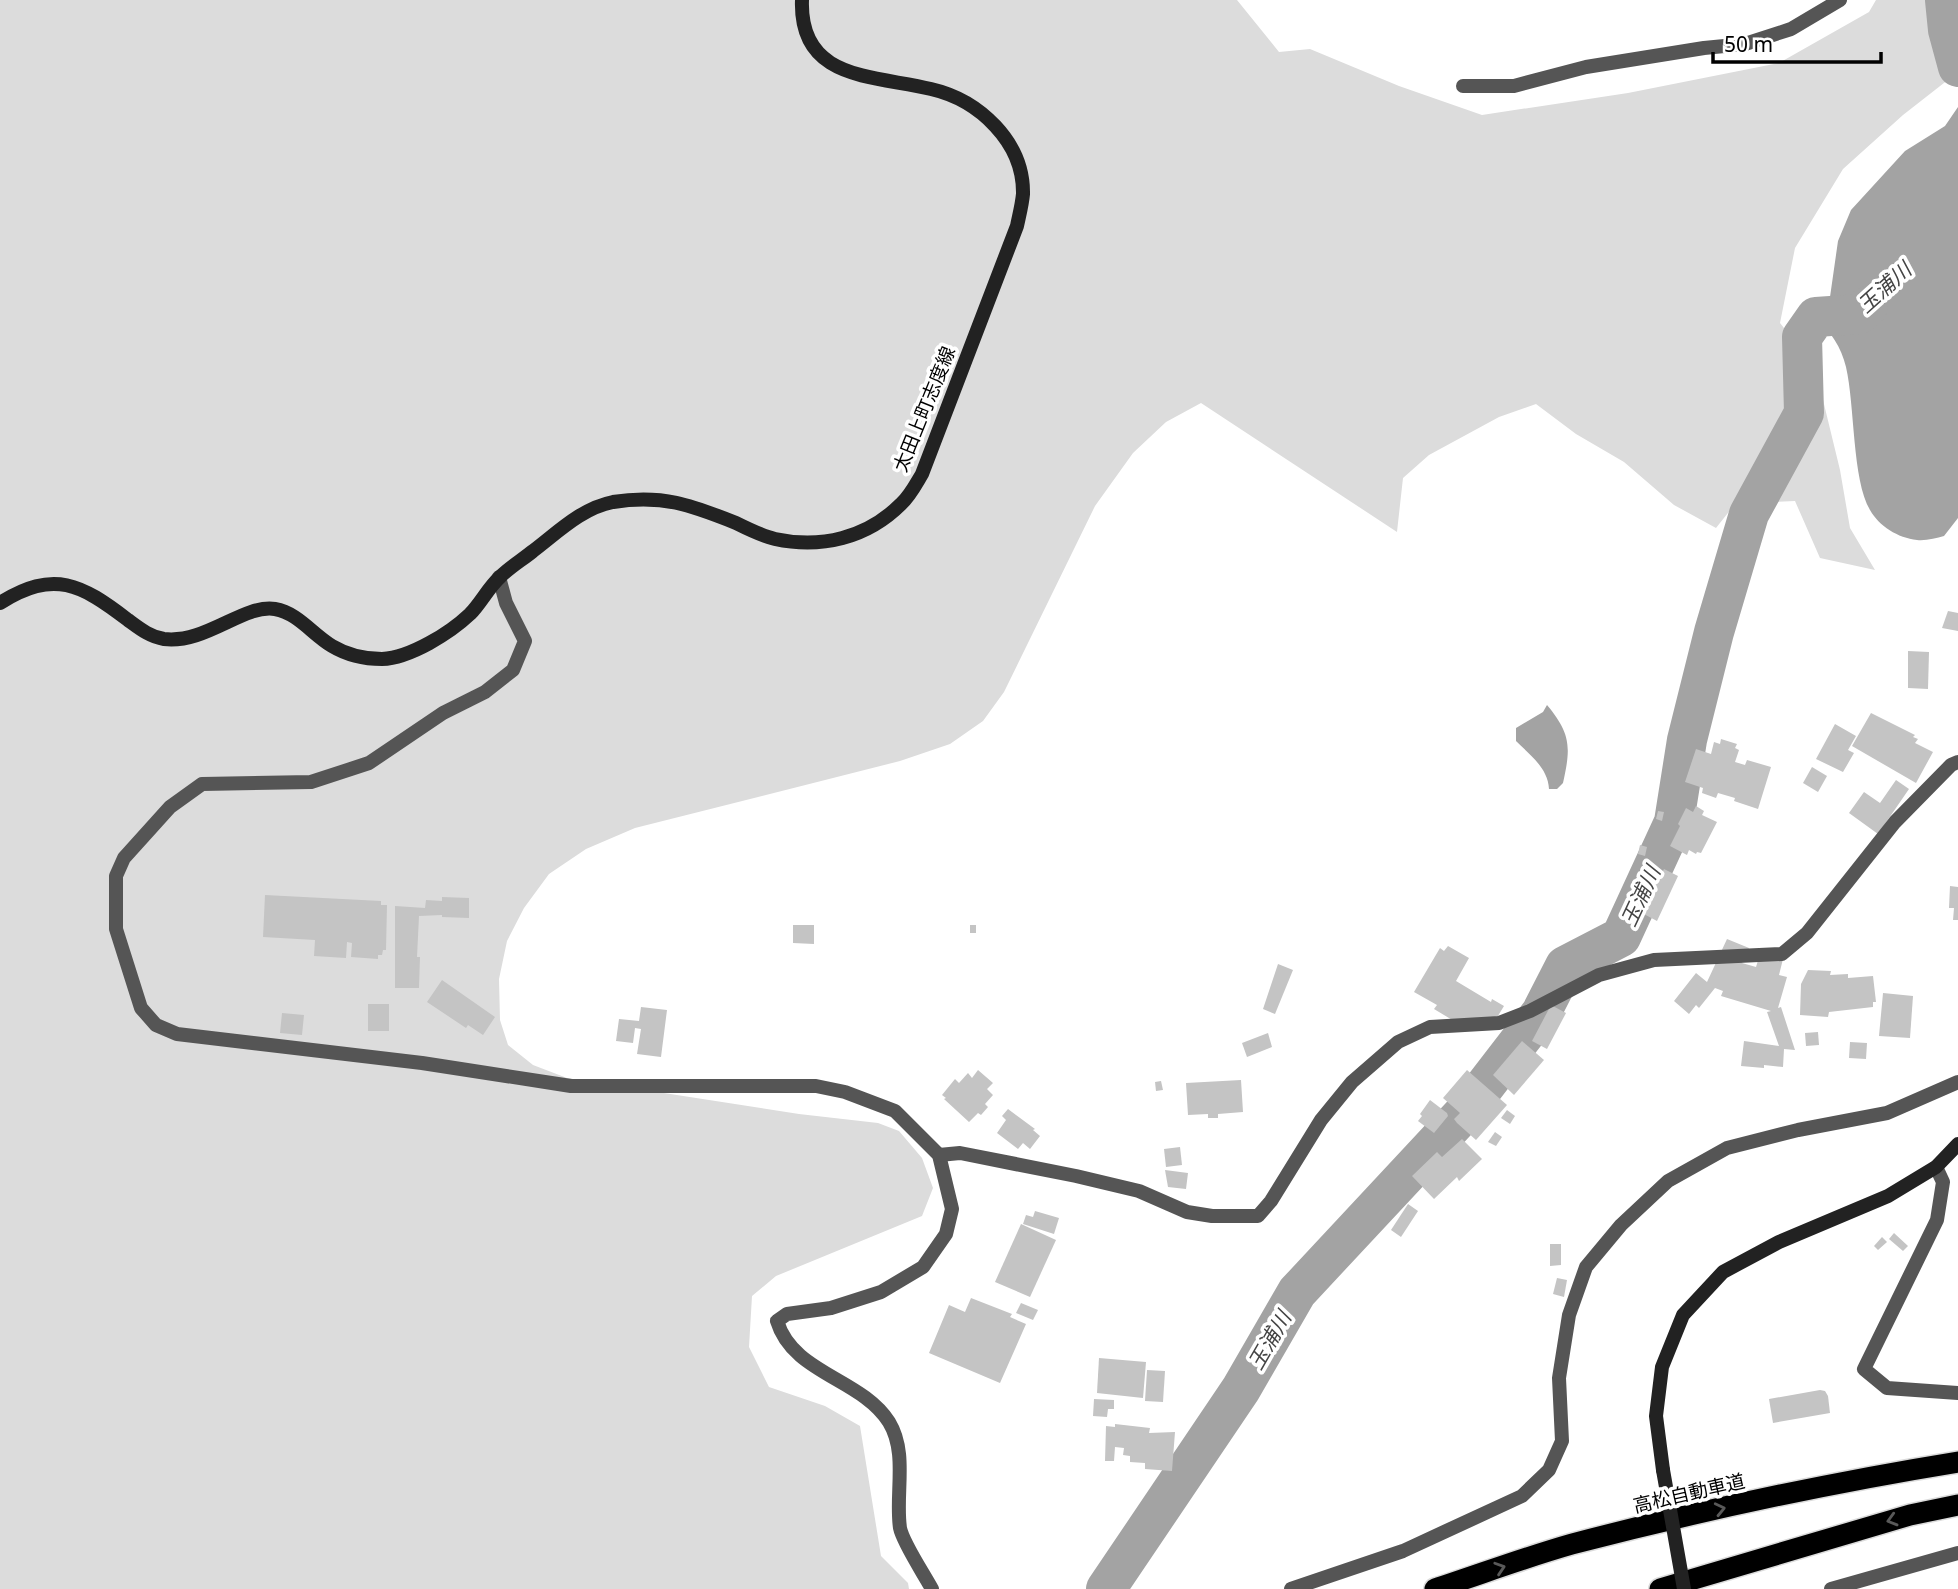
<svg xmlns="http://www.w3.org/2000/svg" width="1958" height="1589" font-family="'Noto Sans','Noto Sans JP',sans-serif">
<rect width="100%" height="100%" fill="#fff"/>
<!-- green -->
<path fill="#dcdcdc" d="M 0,0 L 1237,0 L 1279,52 L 1310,49 L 1399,86 L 1482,115 L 1628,93 L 1779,63 L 1869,12 L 1876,0 L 1958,0 L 1958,72 L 1903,115 L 1843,169 L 1795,248 L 1780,323 L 1815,367 L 1840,470 L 1850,528 L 1875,570 L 1820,558 L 1795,501 L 1735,504 L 1716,528 L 1674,505 L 1624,462 L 1576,434 L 1536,404 L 1499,417 L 1429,455 L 1403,478 L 1397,532 L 1201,403 L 1166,422 L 1133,453 L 1095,506 L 1004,692 L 983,721 L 950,744 L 900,761 L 635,828 L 586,849 L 549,874 L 524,908 L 507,941 L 499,979 L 500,1020 L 508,1045 L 533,1065 L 567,1078 L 799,1114 L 878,1123 L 899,1131 L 922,1158 L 933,1188 L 922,1216 L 776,1276 L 752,1296 L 749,1347 L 769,1387 L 825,1406 L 860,1426 L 881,1556 L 908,1583 L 909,1589 L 0,1589 Z"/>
<!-- water -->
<g fill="#a3a3a3">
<path d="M 1958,107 L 1958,518 L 1944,536 C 1936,538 1926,541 1917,540 C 1898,538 1879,526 1870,510 C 1852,479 1855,406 1846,367 C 1841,347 1831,332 1816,317 L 1829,304 L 1838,241 L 1851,210 L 1905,151 L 1945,126 Z"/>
<path d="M 1547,705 C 1571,734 1571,747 1563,783 L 1557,789 L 1549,789 C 1548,768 1530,755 1516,741 L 1516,728 L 1543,712 Z"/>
</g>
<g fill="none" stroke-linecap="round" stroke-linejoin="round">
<!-- river -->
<g stroke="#a3a3a3" stroke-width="40">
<path d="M 1945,0 L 1948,30 L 1958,67"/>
<path d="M 1106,1589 L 1241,1389 L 1297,1292 L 1464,1113 L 1541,1013 L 1565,966 L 1621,937 L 1674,822 L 1687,740 L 1714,632 L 1749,514 L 1804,413 L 1802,337 L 1816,317 L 1860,314 L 1868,306"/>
</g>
</g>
<!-- building -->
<g fill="#c4c4c4">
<path d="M 1948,611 L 1958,613 L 1958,631 L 1942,628 Z"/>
<path d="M 1908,651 L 1929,652 L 1928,689 L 1908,688 Z"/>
<path d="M 1871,713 L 1915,735 L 1913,737 L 1918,739 L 1915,743 L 1933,752 L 1916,783 L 1852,746 Z"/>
<path d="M 1835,724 L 1856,736 L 1848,750 L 1854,753 L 1843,772 L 1816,759 Z"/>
<path d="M 1721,739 L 1737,744 L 1735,748 L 1739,750 L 1735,762 L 1745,765 L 1747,760 L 1771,767 L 1758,809 L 1734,801 L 1735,798 L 1718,793 L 1716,798 L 1702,793 L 1703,788 L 1685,782 L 1696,749 L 1711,754 L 1714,742 L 1720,744 Z"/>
<path d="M 1812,767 L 1827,776 L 1818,792 L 1803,783 Z"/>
<path d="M 1896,780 L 1909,789 L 1878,834 L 1849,813 L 1864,792 L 1880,803 Z"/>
<path d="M 1696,806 L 1704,811 L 1702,815 L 1717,822 L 1701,853 L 1697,852 L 1696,854 L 1689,850 L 1687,855 L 1670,846 L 1680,826 L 1678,824 L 1686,808 L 1693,812 Z"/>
<path d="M 1658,811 L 1664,812 L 1662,821 L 1656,819 Z"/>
<path d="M 1640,845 L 1647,847 L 1645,856 L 1638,854 Z"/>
<path d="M 1664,869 L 1678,876 L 1657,921 L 1640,912 Z"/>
<path d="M 1950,886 L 1958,887 L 1958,920 L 1953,920 L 1954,908 L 1949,908 Z"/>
<path d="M 265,895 L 381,901 L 381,905 L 387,905 L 386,950 L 383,950 L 382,955 L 378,955 L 378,959 L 351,957 L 352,943 L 347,942 L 346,958 L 314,956 L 315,940 L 263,937 Z"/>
<path d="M 442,897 L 469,898 L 469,918 L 442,917 L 442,915 L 419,916 L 417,957 L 420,957 L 419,988 L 395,988 L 395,906 L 425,908 L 426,900 L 442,901 Z"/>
<path d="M 793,925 L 814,925 L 814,944 L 793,943 Z"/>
<rect x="970" y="925" width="6" height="8"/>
<path d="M 1727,939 L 1749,948 L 1742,963 L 1756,967 L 1761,951 L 1783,959 L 1779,975 L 1787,977 L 1778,1008 L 1781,1007 L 1795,1050 L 1784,1049 L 1783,1067 L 1764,1065 L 1764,1068 L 1741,1066 L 1744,1041 L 1779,1046 L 1767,1012 L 1771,1011 L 1721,996 L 1723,991 L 1715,988 L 1699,1008 L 1696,1005 L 1689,1014 L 1674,1001 L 1696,973 L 1707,982 Z"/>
<path d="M 1448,946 L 1469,958 L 1456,981 L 1491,1002 L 1492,999 L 1504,1006 L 1493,1024 L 1469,1030 L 1434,1009 L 1437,1005 L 1414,992 L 1440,948 L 1444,951 Z"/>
<path d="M 1278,964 L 1293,970 L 1275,1014 L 1263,1009 Z"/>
<path d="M 1808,970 L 1831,971 L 1830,975 L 1848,974 L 1848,978 L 1873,976 L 1876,1002 L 1873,1002 L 1873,1007 L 1829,1012 L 1828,1017 L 1800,1015 L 1801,984 Z"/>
<path d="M 442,980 L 495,1017 L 483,1035 L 468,1025 L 466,1028 L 427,1002 Z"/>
<path d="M 1883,993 L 1913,996 L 1910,1038 L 1879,1036 Z"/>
<rect x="368" y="1004" width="21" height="27"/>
<path d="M 1551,1005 L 1566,1013 L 1547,1049 L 1532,1041 Z"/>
<path d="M 641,1007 L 667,1010 L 661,1057 L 637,1054 L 641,1029 L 635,1028 L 633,1043 L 616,1041 L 619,1019 L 639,1021 Z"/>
<path d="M 282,1013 L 304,1015 L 302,1035 L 280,1033 Z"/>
<path d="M 1818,1032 L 1819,1045 L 1806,1046 L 1805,1033 Z"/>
<path d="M 1268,1033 L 1272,1047 L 1247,1057 L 1242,1043 Z"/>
<path d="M 1522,1041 L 1544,1060 L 1514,1095 L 1493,1075 Z"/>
<path d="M 1850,1042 L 1867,1043 L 1866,1059 L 1849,1058 Z"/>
<path d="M 978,1070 L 993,1083 L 987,1089 L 993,1095 L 985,1104 L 988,1107 L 981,1115 L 978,1113 L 969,1122 L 944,1099 L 946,1098 L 942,1095 L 955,1079 L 959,1083 L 968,1073 L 972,1078 Z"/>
<path d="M 1467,1070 L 1507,1105 L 1476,1140 L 1457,1123 L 1454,1119 L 1460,1113 L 1443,1098 Z"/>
<path d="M 1241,1080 L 1243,1112 L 1218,1114 L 1218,1118 L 1208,1118 L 1208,1114 L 1188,1115 L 1186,1083 Z"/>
<path d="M 1161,1081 L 1163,1090 L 1156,1091 L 1155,1082 Z"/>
<path d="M 1430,1100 L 1447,1113 L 1448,1116 L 1434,1133 L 1418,1121 L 1422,1116 L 1420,1114 Z"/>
<path d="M 1008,1109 L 1035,1129 L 1033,1130 L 1040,1136 L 1030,1149 L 1023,1143 L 1018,1149 L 997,1133 L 1006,1120 L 1002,1116 Z"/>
<path d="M 1507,1110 L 1515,1116 L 1510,1124 L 1501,1118 Z"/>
<path d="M 1495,1132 L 1502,1137 L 1496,1146 L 1488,1142 Z"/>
<path d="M 1462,1139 L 1482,1159 L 1459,1181 L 1457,1177 L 1434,1199 L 1412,1176 L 1437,1152 L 1442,1157 Z"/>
<path d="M 1180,1147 L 1182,1165 L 1166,1167 L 1164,1149 Z"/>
<path d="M 1165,1170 L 1188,1173 L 1186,1189 L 1168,1187 Z"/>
<path d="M 1408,1204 L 1418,1211 L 1401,1237 L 1391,1230 Z"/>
<path d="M 1035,1211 L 1059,1218 L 1054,1234 L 1023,1224 L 1026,1215 L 1033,1217 Z"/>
<path d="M 1021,1224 L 1056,1240 L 1030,1297 L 995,1282 Z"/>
<path d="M 1894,1233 L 1908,1246 L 1903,1251 L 1889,1239 Z"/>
<path d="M 1882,1237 L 1887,1242 L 1878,1250 L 1874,1246 Z"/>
<path d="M 1550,1244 L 1561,1244 L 1561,1265 L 1550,1266 Z"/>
<path d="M 1557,1278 L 1567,1280 L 1564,1297 L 1553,1294 Z"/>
<path d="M 971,1298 L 1012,1314 L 1010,1317 L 1026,1324 L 1000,1383 L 929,1353 L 949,1305 L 965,1312 Z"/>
<path d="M 1021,1303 L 1038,1310 L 1033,1320 L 1016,1313 Z"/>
<path d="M 1099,1358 L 1146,1362 L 1143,1398 L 1097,1393 Z"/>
<path d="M 1147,1370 L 1165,1371 L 1163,1402 L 1145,1401 Z"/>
<path d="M 1820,1390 L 1825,1391 L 1828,1396 L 1830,1413 L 1773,1423 L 1769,1399 Z"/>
<path d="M 1094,1399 L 1114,1400 L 1114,1409 L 1108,1409 L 1107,1417 L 1093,1416 Z"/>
<path d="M 1115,1424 L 1150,1428 L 1149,1433 L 1175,1432 L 1172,1471 L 1145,1469 L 1145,1463 L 1130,1462 L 1130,1456 L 1123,1455 L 1124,1448 L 1115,1447 L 1114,1461 L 1105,1461 L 1106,1426 L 1115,1427 Z"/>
</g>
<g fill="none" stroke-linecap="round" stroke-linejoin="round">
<!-- highway casing -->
<g stroke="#dbdbdb" stroke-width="24">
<g id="highway">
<path d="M 1435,1589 C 1481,1574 1526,1557 1572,1544 C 1699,1511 1828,1483 1958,1462"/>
<path d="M 1660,1589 L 1910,1515 L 1958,1505"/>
</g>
</g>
<!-- street -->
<g stroke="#555" stroke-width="14">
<path d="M 1463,86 L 1514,86 L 1586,67 L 1704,48 L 1745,44 L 1791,29 L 1840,0"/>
<path d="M 499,577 L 506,603 L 525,641 L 513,670 L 485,692 L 443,713 L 369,763 L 311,782 L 202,784 L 170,807 L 124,858 L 116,876 L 116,929 L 141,1008 L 156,1025 L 177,1034 L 422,1063 L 571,1086 L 816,1086 L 845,1092 L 895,1111 L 939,1155 L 952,1209 L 946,1234 L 923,1267 L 881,1292 L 831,1308 L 787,1314 L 777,1321 C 793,1374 861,1378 889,1422 C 908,1453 895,1494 900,1528 C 903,1543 924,1574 932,1589"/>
<path d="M 939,1155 L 960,1153 L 1076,1176 L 1139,1191 L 1187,1212 L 1212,1216 L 1258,1216 L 1271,1201 L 1321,1120 L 1352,1082 L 1398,1042 L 1430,1027 L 1499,1023 L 1530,1011 L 1599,975 L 1654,960 L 1782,954 L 1807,933 L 1895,822 L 1951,765 L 1958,762"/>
<path d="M 1936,1167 L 1943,1182 L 1937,1220 L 1864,1369 L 1887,1388 L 1958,1393"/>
<path d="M 1291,1589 L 1403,1551 L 1522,1496 L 1549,1470 L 1562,1441 L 1559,1378 L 1569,1315 L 1586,1267 L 1621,1225 L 1668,1181 L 1727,1148 L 1798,1130 L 1887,1113 L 1958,1082"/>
<path d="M 1831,1589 L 1958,1553"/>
</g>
<!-- secondary -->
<g stroke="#222" stroke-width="14">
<path d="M 0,603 C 54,569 81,584 128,620 C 139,628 150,637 164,639 C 206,644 243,604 275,609 C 298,613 312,634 332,646 C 347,655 364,659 382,659 C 410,658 450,633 470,614 C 481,603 488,588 500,577 C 510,567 522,560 533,551 C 558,532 582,508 613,502 C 662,494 691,505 736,523 C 748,529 762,536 775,539 C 821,549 867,538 901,504 C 910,496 916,484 922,474 L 1017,226 C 1019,216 1022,205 1023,194 C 1024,142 979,100 931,89 C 874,75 799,81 802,0"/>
<path d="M 1663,1470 L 1656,1416 L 1662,1367 L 1683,1315 L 1723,1272 L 1779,1242 L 1888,1196 L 1936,1167 L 1958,1144"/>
</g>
<!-- highway -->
<use href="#highway" stroke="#000" stroke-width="21"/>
<!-- secondary-bridge -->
<path stroke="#222" stroke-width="14" d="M 1663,1470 L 1684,1589"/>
</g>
<!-- one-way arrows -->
<defs><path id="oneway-chevron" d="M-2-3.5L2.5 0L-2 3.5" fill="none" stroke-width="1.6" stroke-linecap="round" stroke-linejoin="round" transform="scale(1.75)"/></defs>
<g stroke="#595959">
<use href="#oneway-chevron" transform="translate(1720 1509) rotate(-13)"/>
<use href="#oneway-chevron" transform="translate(1892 1520) rotate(164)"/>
<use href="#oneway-chevron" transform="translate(1500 1568) rotate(-18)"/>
</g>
<g text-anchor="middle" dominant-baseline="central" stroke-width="7" stroke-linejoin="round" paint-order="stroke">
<!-- street labels -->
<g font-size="19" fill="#000" stroke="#fff">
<text transform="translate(924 409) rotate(-68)">太田上町志度線</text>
<text transform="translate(1689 1493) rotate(-13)">高松自動車道</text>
</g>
<!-- water labels -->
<g font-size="21" font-style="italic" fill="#444" stroke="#fff">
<text transform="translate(1884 287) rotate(-42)">玉浦川</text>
<text transform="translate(1640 896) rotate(-65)">玉浦川</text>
<text transform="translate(1269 1340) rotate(-60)">玉浦川</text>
</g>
</g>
<!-- scale -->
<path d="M1713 52v10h168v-10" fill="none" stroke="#000000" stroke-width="3.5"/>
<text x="1724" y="52" font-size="21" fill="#000000" stroke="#ffffff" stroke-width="5" paint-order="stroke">50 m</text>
</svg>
